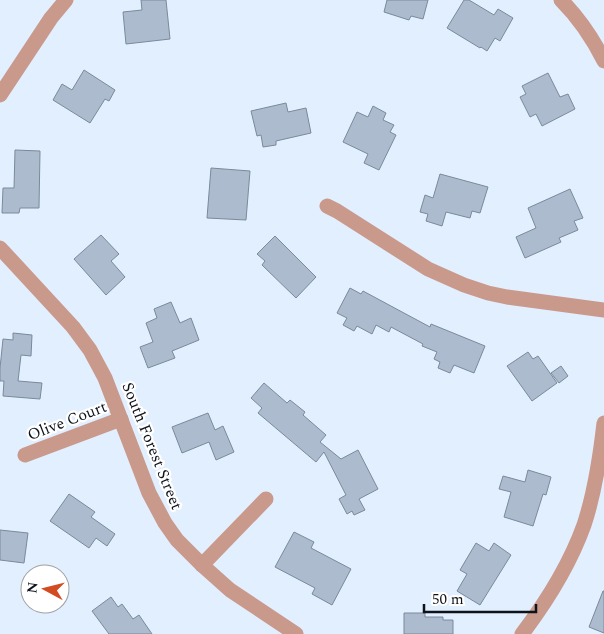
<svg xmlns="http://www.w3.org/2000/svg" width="604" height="634" font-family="Spectral,serif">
<rect width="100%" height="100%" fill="#e2efff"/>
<!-- building -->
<g fill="#acbbce" stroke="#7a899b">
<path d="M 141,0 L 166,0 L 170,39 L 126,44 L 123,12 L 142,10 Z"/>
<path d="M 387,0 L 428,0 L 423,19 L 411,16 L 409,20 L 384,12 Z"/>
<path d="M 464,0 L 469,0 L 494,15 L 498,9 L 513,18 L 500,41 L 495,38 L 487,51 L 481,47 L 480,48 L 447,28 Z"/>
<path d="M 84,70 L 115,90 L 109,101 L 105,99 L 90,123 L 53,100 L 62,84 L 72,90 Z"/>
<path d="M 548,73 L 560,97 L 568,94 L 575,109 L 542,126 L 536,114 L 530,117 L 520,97 L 526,94 L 522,86 Z"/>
<path d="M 286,103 L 288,112 L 306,108 L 311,133 L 276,141 L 276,145 L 263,147 L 261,135 L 257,136 L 251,111 Z"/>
<path d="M 373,106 L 386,113 L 383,120 L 394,125 L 390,132 L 396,135 L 379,170 L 364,163 L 368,154 L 343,142 L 357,112 L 368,117 Z"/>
<path d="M 15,150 L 40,151 L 39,208 L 20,208 L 19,213 L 2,213 L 3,188 L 14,188 Z"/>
<path d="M 211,168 L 250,171 L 246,220 L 207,218 Z"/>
<path d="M 440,174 L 488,187 L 480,213 L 472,211 L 470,218 L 446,212 L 442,226 L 426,221 L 428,214 L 420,212 L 425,195 L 433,198 Z"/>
<path d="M 570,189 L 583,218 L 574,221 L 578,230 L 559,238 L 561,242 L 525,258 L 516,237 L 536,228 L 528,208 Z"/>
<path d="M 101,235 L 119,254 L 111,261 L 125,277 L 106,295 L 74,259 Z"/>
<path d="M 275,236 L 316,277 L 296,298 L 262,265 L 265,261 L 257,254 Z"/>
<path d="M 350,288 L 361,294 L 363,291 L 430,327 L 431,324 L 485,346 L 474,373 L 454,365 L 450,373 L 438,368 L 440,362 L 434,359 L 437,352 L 422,346 L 423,344 L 391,327 L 389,332 L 376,325 L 372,334 L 357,326 L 354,331 L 343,325 L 347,318 L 337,313 Z"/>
<path d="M 171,302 L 180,323 L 191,318 L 199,340 L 172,351 L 175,358 L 148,368 L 140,347 L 153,342 L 146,323 L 157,318 L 154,309 Z"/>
<path d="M 13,333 L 32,335 L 31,356 L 21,355 L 18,381 L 42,383 L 40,399 L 3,396 L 4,381 L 0,381 L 0,368 L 3,339 L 13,340 Z"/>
<path d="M 528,352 L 533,359 L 538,356 L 557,383 L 532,401 L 507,366 Z"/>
<path d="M 561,366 L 568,376 L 559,383 L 551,373 Z"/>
<path d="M 264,383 L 287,403 L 290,400 L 305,412 L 303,415 L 326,435 L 320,442 L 341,459 L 358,450 L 378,489 L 359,499 L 365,510 L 354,515 L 352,511 L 347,514 L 339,499 L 346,495 L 324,452 L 316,462 L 258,413 L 262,408 L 251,398 Z"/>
<path d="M 208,413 L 215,430 L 223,426 L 234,452 L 216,460 L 209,442 L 182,453 L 172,427 Z"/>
<path d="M 528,470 L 551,477 L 546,495 L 543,494 L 533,526 L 504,517 L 511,492 L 499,489 L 503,476 L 525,482 Z"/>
<path d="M 69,494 L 95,512 L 91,517 L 115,534 L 107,546 L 96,538 L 89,548 L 50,521 Z"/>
<path d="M 0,530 L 28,533 L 24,563 L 0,560 Z"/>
<path d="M 294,532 L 314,542 L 311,548 L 351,569 L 332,605 L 312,594 L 315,588 L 275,567 Z"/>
<path d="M 476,543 L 489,551 L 494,543 L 511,555 L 480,605 L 457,591 L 467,574 L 460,570 Z"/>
<path d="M 603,591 L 604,591 L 604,633 L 589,627 Z"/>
<path d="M 111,597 L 118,607 L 122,604 L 133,619 L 139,615 L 152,634 L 109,634 L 92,611 Z"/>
<path d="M 404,613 L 425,613 L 425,617 L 443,617 L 443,620 L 453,620 L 453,634 L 404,634 Z"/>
</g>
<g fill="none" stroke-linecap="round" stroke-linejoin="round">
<!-- minor -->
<g stroke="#c9998b" stroke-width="15">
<path d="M 561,0 C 579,18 593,39 604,61"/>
<path d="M 0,95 L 51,18 L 66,0"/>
<path d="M 327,206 L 337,211 L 428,269 L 464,285 L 488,293 L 507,297 L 604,310"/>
<path d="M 0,248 L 73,327 L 90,350 L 105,378 L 149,493 L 165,523 L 177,540 L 202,565 L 230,590 L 296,634"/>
<path d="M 25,455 L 121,419"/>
<path d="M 202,565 L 266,499"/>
<path d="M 522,634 C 547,601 570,564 584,525 C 595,492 600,458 604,423"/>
</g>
</g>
<g text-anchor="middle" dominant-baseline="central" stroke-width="4.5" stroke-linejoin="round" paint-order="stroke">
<!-- street labels -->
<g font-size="16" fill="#0e131a" stroke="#fff">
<text transform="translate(67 421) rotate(-21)">Olive Court</text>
<text transform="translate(152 446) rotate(68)">South Forest Street</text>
</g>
</g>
<!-- north arrow -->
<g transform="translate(45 589) rotate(277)"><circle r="24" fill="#ffffff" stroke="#9fa1a3"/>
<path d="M0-4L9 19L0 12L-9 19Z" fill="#d34b20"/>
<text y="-8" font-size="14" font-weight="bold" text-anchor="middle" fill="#0e131a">N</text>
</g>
<!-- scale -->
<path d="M424 604v8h112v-8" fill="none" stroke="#0e131a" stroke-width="2.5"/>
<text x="432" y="604" font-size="15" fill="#0e131a" stroke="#ffffff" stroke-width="4" paint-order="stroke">50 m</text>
</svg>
